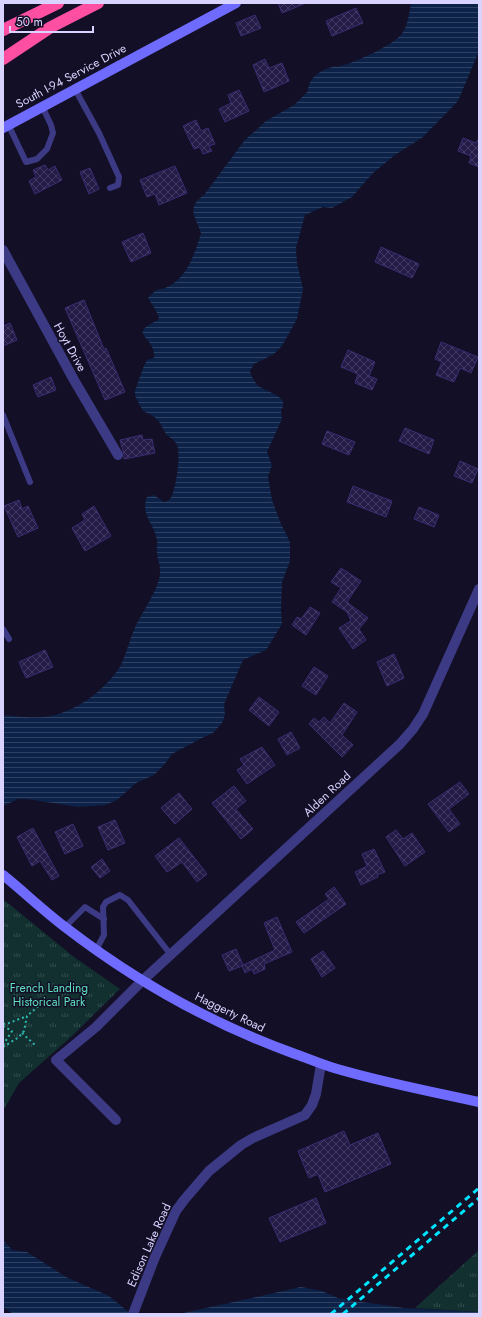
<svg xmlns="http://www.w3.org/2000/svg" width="482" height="1317" font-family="Jost,sans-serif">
<defs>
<pattern id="grass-tufts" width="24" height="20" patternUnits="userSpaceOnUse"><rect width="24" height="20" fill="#12302f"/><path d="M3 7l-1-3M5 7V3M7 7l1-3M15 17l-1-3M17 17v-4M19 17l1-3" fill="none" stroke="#344d4e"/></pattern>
<pattern id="water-rules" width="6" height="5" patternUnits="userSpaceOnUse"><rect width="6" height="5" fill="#0c2248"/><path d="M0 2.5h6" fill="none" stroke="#2f4163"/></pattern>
<pattern id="building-cross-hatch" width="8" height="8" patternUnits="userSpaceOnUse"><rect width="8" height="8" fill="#241b47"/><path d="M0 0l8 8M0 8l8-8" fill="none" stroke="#433b63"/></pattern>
</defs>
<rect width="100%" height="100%" fill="#130f26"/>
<!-- grass -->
<g fill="url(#grass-tufts)">
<path d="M 3,899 L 74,957 L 120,989 L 71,1037 L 19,1083 L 3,1111 Z"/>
<path d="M 479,1250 L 479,1312 L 415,1308 Z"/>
</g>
<!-- water -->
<g fill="url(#water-rules)">
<path d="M 411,3 L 479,3 L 479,51 L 458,101 L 423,137 L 395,155 L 373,173 L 352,197 L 332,208 L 323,207 L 305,215 L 296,248 L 297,263 L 303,289 L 297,319 L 282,346 L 274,354 L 254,364 L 250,371 L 252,377 L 258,386 L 278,396 L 283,401 L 283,406 L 281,411 L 282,419 L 267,452 L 272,465 L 268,477 L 272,500 L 281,524 L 290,542 L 290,561 L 282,582 L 281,609 L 282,624 L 266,650 L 243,660 L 224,704 L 225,715 L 222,723 L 213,733 L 202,738 L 172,754 L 164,765 L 154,775 L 136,783 L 117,800 L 105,805 L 78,807 L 27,799 L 18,799 L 3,806 L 3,715 C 17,717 41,719 55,715 C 81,708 107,688 121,665 C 127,652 130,638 136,625 C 143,612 160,586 160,573 C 161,566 157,559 157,552 C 156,548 158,543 157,540 C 154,523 140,515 147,497 L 154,495 L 164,502 C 167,501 168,501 170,499 C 176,492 181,453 177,445 C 174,439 170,438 166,434 C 164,431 162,427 160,423 C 156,417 150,414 143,411 L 135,396 L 135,391 L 143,368 L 147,360 L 154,358 C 156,335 125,336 158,320 L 159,317 L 155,309 L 148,298 L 156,290 C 184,287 194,257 201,233 C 195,216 186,208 204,195 L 244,141 L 266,121 L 294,105 L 308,91 C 308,79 320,70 332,67 C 335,66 338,67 341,66 C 356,62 391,46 401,35 C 408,26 409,14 411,3 Z"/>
<path d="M 3,1240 L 12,1250 L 27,1252 L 66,1277 L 109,1296 L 131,1314 L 13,1314 L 3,1307 Z"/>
<path d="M 301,1287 L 322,1291 L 338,1298 L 355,1301 L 404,1308 L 479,1312 L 479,1314 L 179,1314 Z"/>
</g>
<!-- building -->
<g fill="url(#building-cross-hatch)" stroke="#3b2d73">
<path d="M 278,3 L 306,3 L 282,13 Z"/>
<path d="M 356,8 L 363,23 L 332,36 L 326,21 Z"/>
<path d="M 255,15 L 261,28 L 241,36 L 236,23 Z"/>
<path d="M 265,59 L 269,68 L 282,63 L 289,81 L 264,92 L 253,65 Z"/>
<path d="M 239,90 L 249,111 L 225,122 L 219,109 L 231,103 L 228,95 Z"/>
<path d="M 196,120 L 201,131 L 208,128 L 215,144 L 209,146 L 212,151 L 203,154 L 200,147 L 194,149 L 183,126 Z"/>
<path d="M 463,138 L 476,143 L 479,138 L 479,167 L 469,163 L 471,156 L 458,151 Z"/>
<path d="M 45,165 L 48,170 L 55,166 L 62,180 L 35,194 L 29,181 L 36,177 L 33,170 Z"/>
<path d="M 175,166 L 187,193 L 159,205 L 155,194 L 147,197 L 140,180 Z"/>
<path d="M 90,168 L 99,189 L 89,194 L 80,172 Z"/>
<path d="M 143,233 L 151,253 L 131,262 L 122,242 Z"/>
<path d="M 381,247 L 419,264 L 412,278 L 375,262 Z"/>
<path d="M 84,300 L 104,349 L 106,348 L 125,392 L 105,400 L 65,308 Z"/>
<path d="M 10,323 L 17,340 L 3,346 L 3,326 Z"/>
<path d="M 441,342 L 478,357 L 471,373 L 460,368 L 454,382 L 436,375 L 442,362 L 435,359 Z"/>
<path d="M 348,350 L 375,362 L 369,376 L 377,379 L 372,390 L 355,383 L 358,374 L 341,367 Z"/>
<path d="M 51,377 L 56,390 L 38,397 L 33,385 Z"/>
<path d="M 405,428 L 434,440 L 429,454 L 399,441 Z"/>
<path d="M 327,431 L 355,442 L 349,455 L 322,444 Z"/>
<path d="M 142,435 L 143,440 L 152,439 L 155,453 L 124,459 L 124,455 L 120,440 Z"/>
<path d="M 460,461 L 478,469 L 472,483 L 454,476 Z"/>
<path d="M 353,486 L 392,501 L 386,517 L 347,502 Z"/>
<path d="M 19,500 L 22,509 L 28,506 L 38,528 L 18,537 L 4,506 Z"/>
<path d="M 94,506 L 111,536 L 85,551 L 72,528 L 85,520 L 82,514 Z"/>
<path d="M 419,507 L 439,515 L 434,527 L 414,519 Z"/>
<path d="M 341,568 L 361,581 L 347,602 L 368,618 L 359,629 L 366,640 L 353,649 L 339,628 L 351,621 L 347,612 L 332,602 L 341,588 L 331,582 Z"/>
<path d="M 310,607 L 320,613 L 306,635 L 292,625 L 297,617 L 301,619 Z"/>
<path d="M 45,650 L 53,667 L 26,678 L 19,662 Z"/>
<path d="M 394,654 L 404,678 L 387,686 L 377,662 Z"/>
<path d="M 314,667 L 328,676 L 316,695 L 302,686 Z"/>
<path d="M 259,697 L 279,712 L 269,726 L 249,710 Z"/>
<path d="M 344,703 L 357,712 L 342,735 L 353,745 L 342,757 L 309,724 L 314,718 L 319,722 L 324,717 L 330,723 Z"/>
<path d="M 291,732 L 300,748 L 287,755 L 278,739 Z"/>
<path d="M 262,747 L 275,765 L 247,784 L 237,770 L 244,765 L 240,759 Z"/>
<path d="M 460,782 L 469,794 L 449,809 L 460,824 L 449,832 L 428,804 Z"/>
<path d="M 234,786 L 246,801 L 236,809 L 253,829 L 241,839 L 212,803 Z"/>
<path d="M 179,793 L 192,809 L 175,824 L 161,808 Z"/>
<path d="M 115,820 L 125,843 L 108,850 L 98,827 Z"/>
<path d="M 73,824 L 83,846 L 65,854 L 55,832 Z"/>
<path d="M 33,828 L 59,876 L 52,880 L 40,861 L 32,866 L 17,837 Z"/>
<path d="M 396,830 L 403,839 L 412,833 L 425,852 L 405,866 L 386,837 Z"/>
<path d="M 179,838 L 207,874 L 197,882 L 182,862 L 167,872 L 155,856 Z"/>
<path d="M 374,849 L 385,872 L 377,875 L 378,877 L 361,885 L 355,872 L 367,866 L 362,854 Z"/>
<path d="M 102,859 L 110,871 L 100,878 L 91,867 Z"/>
<path d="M 334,887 L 346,904 L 304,933 L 296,922 L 329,899 L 325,894 Z"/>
<path d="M 277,917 L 292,952 L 264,964 L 265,969 L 254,974 L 252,969 L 245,973 L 242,966 L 229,971 L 222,955 L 236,949 L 243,965 L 275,950 L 264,923 Z"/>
<path d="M 323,951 L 335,968 L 322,977 L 311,959 Z"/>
<path d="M 344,1131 L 350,1145 L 378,1133 L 391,1164 L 325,1192 L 318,1174 L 309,1178 L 298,1151 Z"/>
<path d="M 316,1198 L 326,1223 L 280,1242 L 269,1218 Z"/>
</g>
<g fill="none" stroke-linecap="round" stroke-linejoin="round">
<!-- path -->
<g stroke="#2fb8b0" stroke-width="2" stroke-dasharray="2 3" stroke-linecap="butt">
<path d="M 3,1024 L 9,1023 L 27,1016"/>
<path d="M 3,1026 L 12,1031 L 3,1045"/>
<path d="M 22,1033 L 35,1045"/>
<path d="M 3,1047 L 19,1037 L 24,1031 L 27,1016 L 43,1002"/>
</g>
<!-- lane -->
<g stroke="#3d3a85" stroke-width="6">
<path d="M 75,89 L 99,133 L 119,177 L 118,185 L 110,188"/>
<path d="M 8,124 L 26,162 L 37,159 L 47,149 L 53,133 L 51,125 L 42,106"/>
<path d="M 3,415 L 30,482"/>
<path d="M 3,629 L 9,639"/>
<path d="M 65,927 L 85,907 L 104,919"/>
<path d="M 96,950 L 104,935 L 103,907 L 106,902 L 120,895 L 128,900 L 171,955"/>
</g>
<!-- street -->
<g stroke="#3d3a85" stroke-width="10">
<path d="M 3,250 L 74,380 L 118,455"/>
<path d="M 116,1120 L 56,1060 L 96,1027 L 142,981 L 400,744 L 413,729 L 423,714 L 479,589"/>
<path d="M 133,1314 L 155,1257 L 176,1211 L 184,1200 L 209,1171 L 241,1145 L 253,1138 L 305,1115 L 312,1105 L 316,1094 L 321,1064"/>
</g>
<!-- secondary -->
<g stroke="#6f6bff" stroke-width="10">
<path d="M 3,128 L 236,3"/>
<path d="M 3,875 C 24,892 44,911 65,927 C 135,981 212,1024 295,1054 C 310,1059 325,1066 341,1070 C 386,1083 433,1092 479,1102"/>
</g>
<!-- highway -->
<g stroke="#ff4fa3" stroke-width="12">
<path d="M 3,30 L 58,3"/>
<path d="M 3,59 L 51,27 L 98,3"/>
</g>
<!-- rail -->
<g stroke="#00e5ff" stroke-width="3" stroke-dasharray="6 5" stroke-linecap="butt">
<path d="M 331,1314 L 479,1188"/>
<path d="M 343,1314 L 479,1198"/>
</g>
</g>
<g text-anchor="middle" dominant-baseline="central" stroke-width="3" stroke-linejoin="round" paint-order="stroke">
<!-- street labels -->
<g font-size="12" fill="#d9d4ff" stroke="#130f26">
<text transform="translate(71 76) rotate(-28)">South I-94 Service Drive</text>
<text transform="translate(70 347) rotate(61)">Hoyt Drive</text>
<text transform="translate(327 794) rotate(-43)">Alden Road</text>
<text transform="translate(230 1012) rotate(26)">Haggerty Road</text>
<text transform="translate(149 1245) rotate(-66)">Edison Lake Road</text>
</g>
<!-- park labels -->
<g font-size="12" fill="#5fe0c0" stroke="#130f26">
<text x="49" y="988">French Landing<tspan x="49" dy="14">Historical Park</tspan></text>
</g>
</g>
<!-- border -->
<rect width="482" height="1317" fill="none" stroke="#d9d4ff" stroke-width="8"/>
<!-- scale -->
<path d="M10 26v6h83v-6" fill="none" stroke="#d9d4ff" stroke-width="2"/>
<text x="16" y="26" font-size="12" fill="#d9d4ff" stroke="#130f26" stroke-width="3" paint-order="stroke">50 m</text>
</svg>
